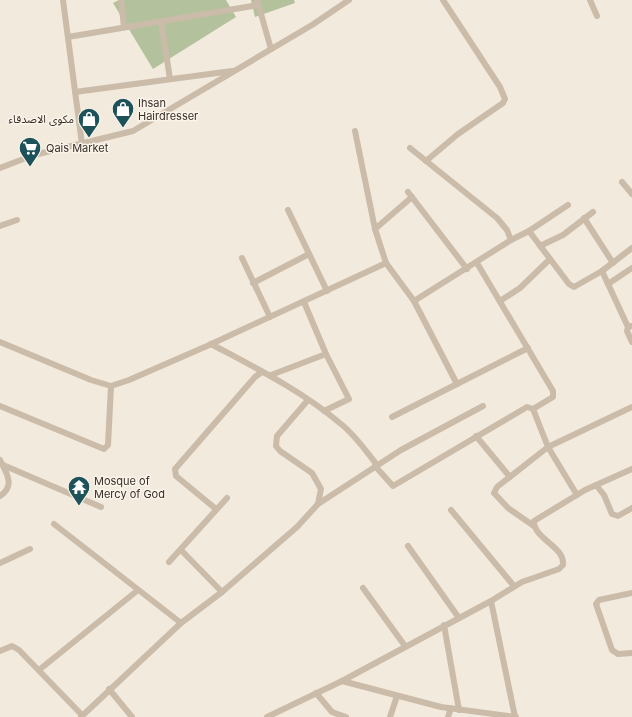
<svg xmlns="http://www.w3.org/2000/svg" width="632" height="717" font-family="Inter,'Noto Sans Arabic',sans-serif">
<rect width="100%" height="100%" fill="#f2eadd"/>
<!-- green -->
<g fill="#b3c29d">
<path d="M 119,0 L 226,0 L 236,17 L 153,69 L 113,3 Z"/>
<path d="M 251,0 L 294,0 L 295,3 L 255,17 Z"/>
</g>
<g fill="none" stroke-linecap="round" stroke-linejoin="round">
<!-- minor -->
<g stroke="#cbbba9" stroke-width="6">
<path d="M 63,0 L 82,144"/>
<path d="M 121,0 L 124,27"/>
<path d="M 257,0 L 271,49"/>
<path d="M 590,0 L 597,16"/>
<path d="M 161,21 L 170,79"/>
<path d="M 68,37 L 258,5"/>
<path d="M 75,92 L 232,71"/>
<path d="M 355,131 L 375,229 L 386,263 L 414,301 L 511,240 L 507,230 L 497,218 L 410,148"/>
<path d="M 426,161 L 458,134 L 503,103 L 505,99 L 500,87 L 443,0"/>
<path d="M 0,168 L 34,155 L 133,131 L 312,25 L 349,0"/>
<path d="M 622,182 L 632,194"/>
<path d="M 408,192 L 467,269"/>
<path d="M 288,210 L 327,291"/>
<path d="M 584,218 L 613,263"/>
<path d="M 0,226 L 17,220"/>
<path d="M 375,229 L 412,197"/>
<path d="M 529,231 L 569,284 L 574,287 L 602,271 L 632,248"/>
<path d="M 511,240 L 529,231 L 568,205"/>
<path d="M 540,246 L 563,235 L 593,212"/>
<path d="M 242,258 L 270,317"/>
<path d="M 477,263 L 553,391 L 553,397 L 533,409"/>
<path d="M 602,271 L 628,327"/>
<path d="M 253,283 L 309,254"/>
<path d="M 608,284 L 632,268"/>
<path d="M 500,301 L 520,288 L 550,259"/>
<path d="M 304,302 L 326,354 L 349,399 L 324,411"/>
<path d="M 632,326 L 628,327 L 627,331 L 632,342"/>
<path d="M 0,342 L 91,380 L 111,386 L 129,380 L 207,346 L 386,263"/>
<path d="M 211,344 C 256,368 302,391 341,424 C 355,435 366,451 377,465"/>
<path d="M 271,375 L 326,354"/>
<path d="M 457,384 L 528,348"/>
<path d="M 308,400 L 277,436 L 276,446 L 280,451 L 312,473 L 321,489 L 318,504"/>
<path d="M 0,406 L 104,449 L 108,445 L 111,386"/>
<path d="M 392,417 L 457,384 L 414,301"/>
<path d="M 476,436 L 510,477"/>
<path d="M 0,460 C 6,472 16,486 0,496"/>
<path d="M 3,465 L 101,507"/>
<path d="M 375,466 L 393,486 L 527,407 L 533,409 L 548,447 L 577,495"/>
<path d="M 596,485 L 604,495 L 612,514 L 618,516 L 632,508"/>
<path d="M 216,509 L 176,476 L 175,469 L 255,377 L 262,372"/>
<path d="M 451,510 L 514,586"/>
<path d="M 54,524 L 181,623"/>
<path d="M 534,526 L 508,508 L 494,493 L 497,487 L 548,447 L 632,407"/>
<path d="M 408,546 L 459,618"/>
<path d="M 181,550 L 222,592"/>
<path d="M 169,562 L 227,498"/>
<path d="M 0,563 L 30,549"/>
<path d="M 363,588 L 405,646"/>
<path d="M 632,593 L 599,600 L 596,604 L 612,650 L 618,654 L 632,653"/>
<path d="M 491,601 L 515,717"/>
<path d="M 444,625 L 459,710"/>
<path d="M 0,651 L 12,646 L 19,650 L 82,715"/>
<path d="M 39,670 L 138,590"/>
<path d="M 342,681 L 491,601 L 522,582 L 559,569 L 563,565 C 565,546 534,540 534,521 L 585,490 L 632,469"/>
<path d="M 109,689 L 132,717"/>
<path d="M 316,693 L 332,712 L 346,717"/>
<path d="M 81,717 L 181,623 L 222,592 L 297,527 L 318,504 L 401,450 L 483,406"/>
<path d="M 267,717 L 342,681 L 441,707 L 516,717"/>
<path d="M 390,717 L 397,696"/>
<path d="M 448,717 L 451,708"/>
</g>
</g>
<!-- icons -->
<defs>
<g id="shop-pin" transform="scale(1.15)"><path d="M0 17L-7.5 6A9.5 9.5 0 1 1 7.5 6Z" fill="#1e525a" stroke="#faf4ea"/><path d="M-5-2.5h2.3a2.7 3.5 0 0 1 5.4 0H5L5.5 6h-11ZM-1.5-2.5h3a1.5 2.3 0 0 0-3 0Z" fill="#fff"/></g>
<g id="supermarket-pin" transform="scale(1.15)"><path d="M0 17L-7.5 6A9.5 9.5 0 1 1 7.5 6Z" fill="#1e525a" stroke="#faf4ea"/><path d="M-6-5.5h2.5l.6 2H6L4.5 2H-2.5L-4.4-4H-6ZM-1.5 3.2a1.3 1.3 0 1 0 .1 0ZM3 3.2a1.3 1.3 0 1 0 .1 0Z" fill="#fff"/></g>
<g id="temple-pin" transform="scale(1.15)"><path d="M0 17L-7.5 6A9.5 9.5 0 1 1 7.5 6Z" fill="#1e525a" stroke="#faf4ea"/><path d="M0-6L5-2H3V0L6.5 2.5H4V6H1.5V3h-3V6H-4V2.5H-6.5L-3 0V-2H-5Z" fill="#fff"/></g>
</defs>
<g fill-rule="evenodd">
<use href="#shop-pin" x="123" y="109"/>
<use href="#shop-pin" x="89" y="119"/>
<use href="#supermarket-pin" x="30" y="148"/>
<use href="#temple-pin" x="79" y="487"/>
</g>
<g text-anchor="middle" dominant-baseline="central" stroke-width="3" stroke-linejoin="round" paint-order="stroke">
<!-- poi labels -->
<g font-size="11" fill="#382f29" stroke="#faf4ea" text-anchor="start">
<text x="138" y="103">Ihsan<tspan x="138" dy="13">Hairdresser</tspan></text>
<text x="74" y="119" text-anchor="end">مكوى الاصدقاء</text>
<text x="46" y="148">Qais Market</text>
<text x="94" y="481">Mosque of<tspan x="94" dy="13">Mercy of God</tspan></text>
</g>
</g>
</svg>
